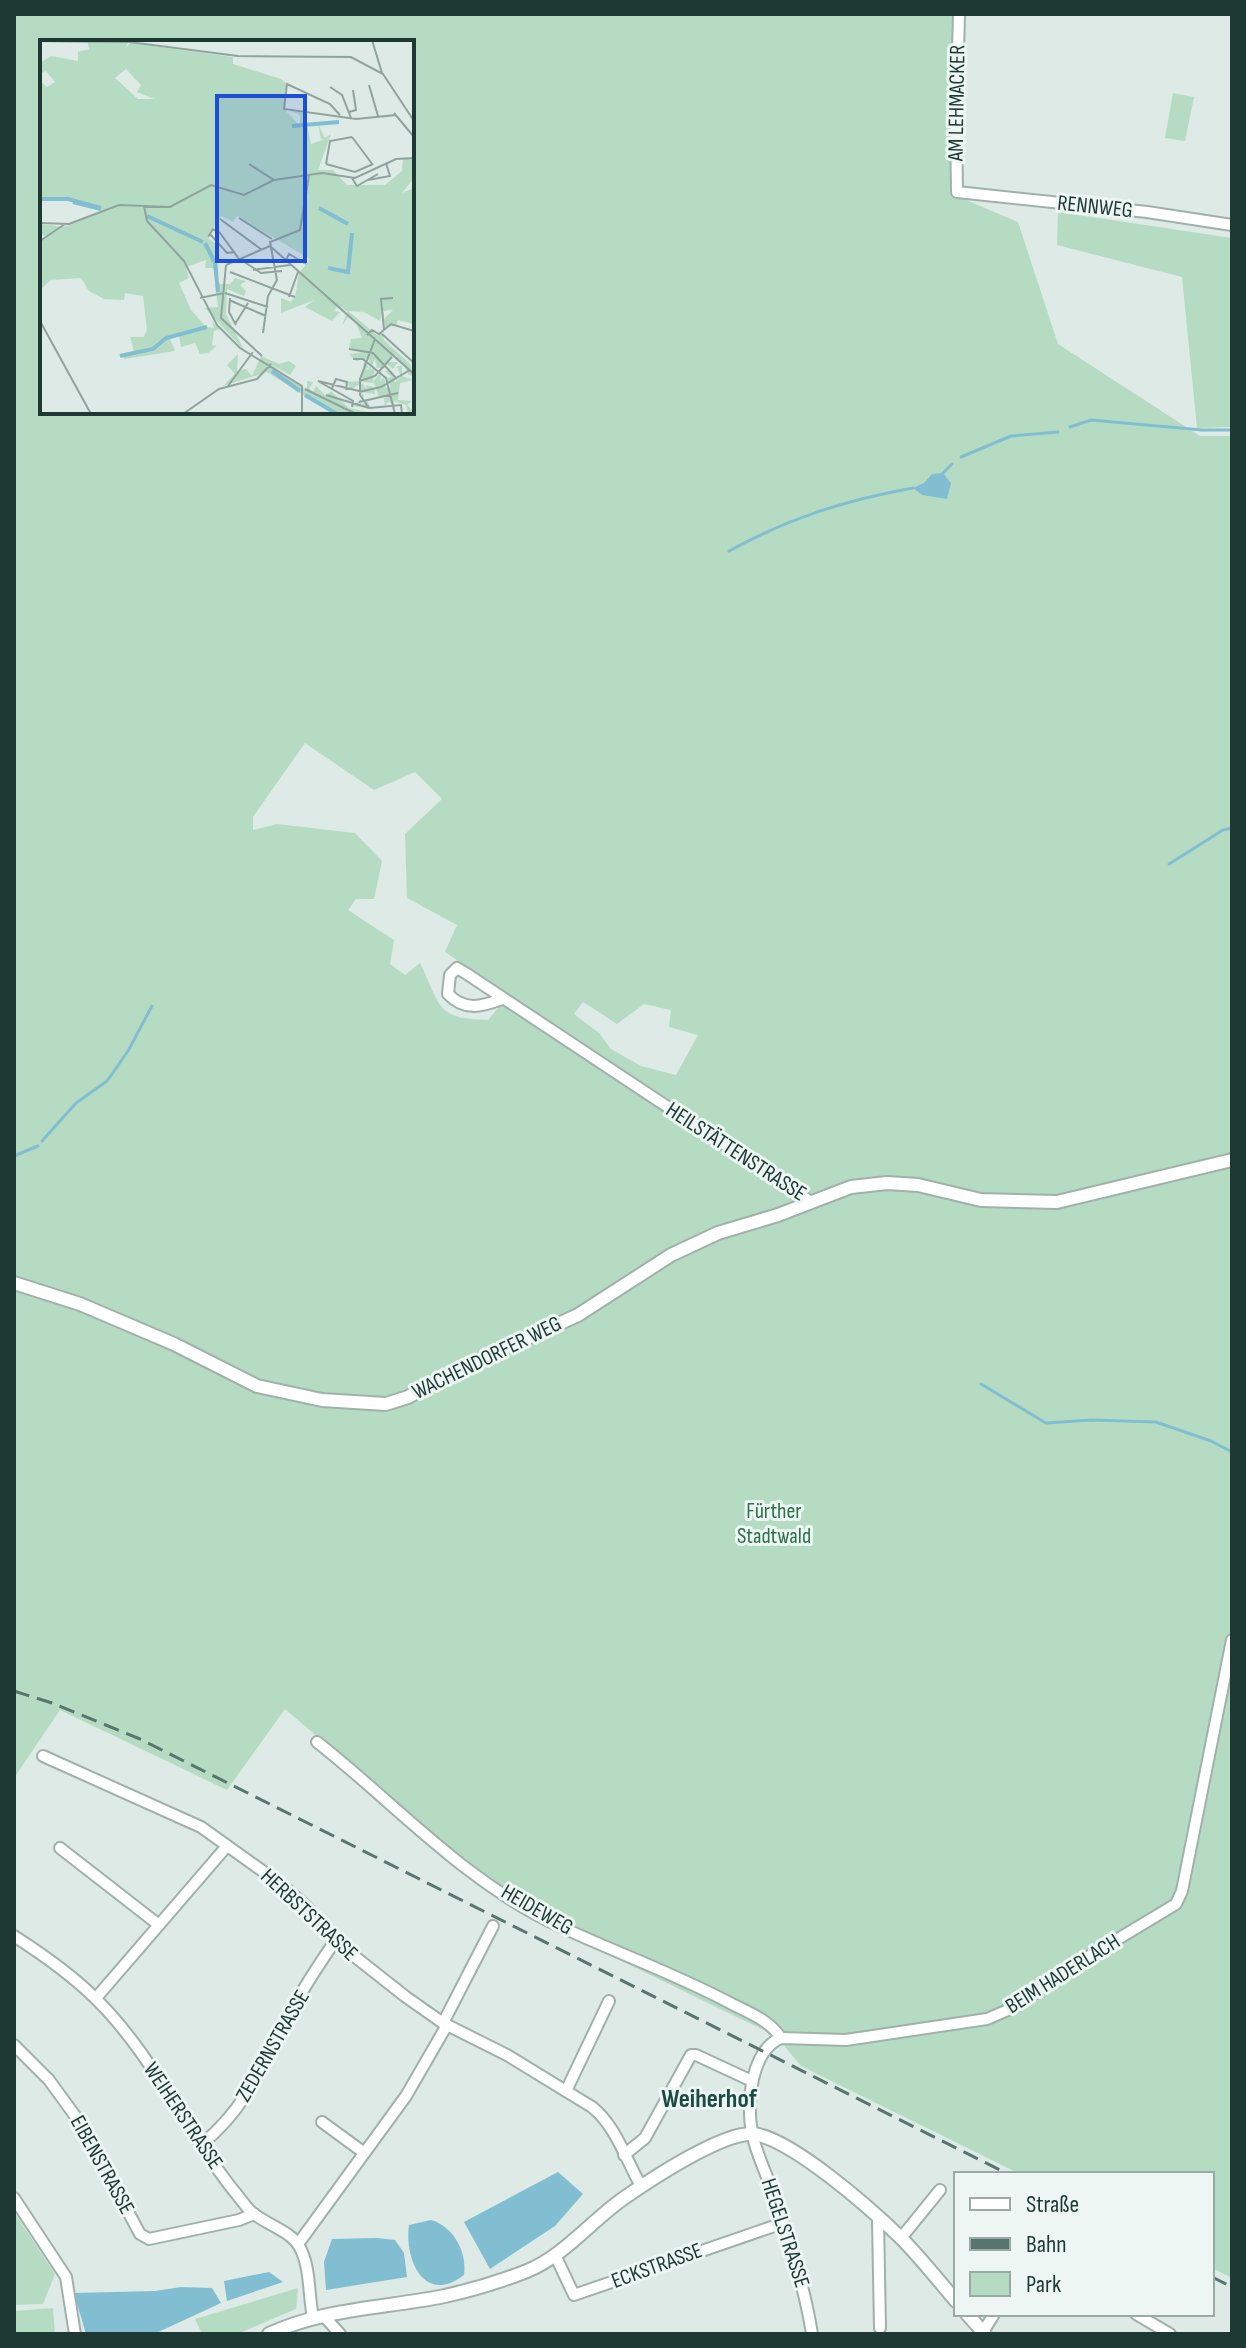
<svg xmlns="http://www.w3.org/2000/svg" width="1246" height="2348" font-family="'Sofia Sans Condensed',sans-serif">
<rect width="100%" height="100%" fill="#ddeae5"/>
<!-- green -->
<g fill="#b5dcc3" fill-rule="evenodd">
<path d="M 14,14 L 955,14 L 950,128 L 966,200 L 1018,222 L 1058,344 L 1200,436 L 1232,436 L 1232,2278 L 1212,2268 L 1212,2174 L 1020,2174 L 801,2066 L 776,2036 L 527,1915 L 285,1709 L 227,1790 L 60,1710 L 14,1778 ZM 42,42 L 412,42 L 412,412 L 42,412 ZM 305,743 L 374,790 L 415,772 L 442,799 L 405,834 L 407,898 L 457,925 L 445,952 L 509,995 L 488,1020 C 435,1019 441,1006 420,963 L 405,975 L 390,964 L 394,940 L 348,910 L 356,899 L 374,899 L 382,861 L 355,833 L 277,824 L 253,830 L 253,817 ZM 583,1002 L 617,1024 L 644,1004 L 671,1010 L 669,1027 L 698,1035 L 676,1075 L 641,1066 L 611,1049 L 599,1033 L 574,1014 Z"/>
<path d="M 1173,93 L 1194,97 L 1185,141 L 1165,138 Z"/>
<path d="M 1058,212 L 1232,238 L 1232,427 L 1197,428 L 1182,277 L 1057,245 Z"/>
<path d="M 14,2212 L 55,2274 L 43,2304 L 14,2305 Z"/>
<path d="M 298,2288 L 296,2309 L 237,2334 L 202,2334 L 195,2319 Z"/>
<path d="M 53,2308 L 55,2334 L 14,2334 L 14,2311 Z"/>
</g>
<!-- water -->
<g fill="#82bed1">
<path d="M 943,473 L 951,483 L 947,499 L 922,495 L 913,488 L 924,483 L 932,474 Z"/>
<path d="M 558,2172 L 583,2194 L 555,2226 L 490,2269 L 464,2222 Z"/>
<path d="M 431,2220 C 454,2227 467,2252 464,2275 C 424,2306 404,2259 409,2225 Z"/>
<path d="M 377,2238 L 395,2240 L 404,2253 L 407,2277 L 326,2290 L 324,2262 L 332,2239 Z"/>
<path d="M 269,2272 L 283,2282 L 227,2301 L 224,2281 Z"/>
<path d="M 181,2287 L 212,2288 L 221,2303 L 154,2334 L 86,2334 L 74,2293 L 155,2291 Z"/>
</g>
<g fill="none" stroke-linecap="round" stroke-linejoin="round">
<!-- stream -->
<g stroke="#82bed1" stroke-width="3">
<path d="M 1070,427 L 1091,420 L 1202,430 L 1232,430"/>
<path d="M 961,457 L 1011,436 L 1058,432"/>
<path d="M 943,473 L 952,464"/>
<path d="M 729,551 C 789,518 846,500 913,488"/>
<path d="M 1169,864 L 1223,830 L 1232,828"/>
<path d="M 42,1141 L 76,1103 L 107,1081 L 128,1051 L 152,1006"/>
<path d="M 14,1156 L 38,1146"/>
<path d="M 981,1384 L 1046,1423 L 1091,1420 L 1156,1422 L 1211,1441 L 1232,1452"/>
</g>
<!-- minor casing -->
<g stroke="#a0b1ac" stroke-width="14">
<g id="minor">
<path d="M 959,14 L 956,127 L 957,192 L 1147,212 L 1232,225"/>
<path d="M 502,999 C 481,1007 464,1011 448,994 L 450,975 L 457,968 L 467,974 L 811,1202"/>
<path d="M 317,1742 C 396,1804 466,1883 559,1926 C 617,1953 676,1974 732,2004 C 750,2013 769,2020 781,2038"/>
<path d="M 43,1756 L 201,1827 L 282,1885 L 307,1907 L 335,1941 L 406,1997 L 443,2023 L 507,2055 L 592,2107 C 616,2126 626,2160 641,2186"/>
<path d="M 60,1848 L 159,1925"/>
<path d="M 14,1936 C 42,1954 72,1975 96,1999 C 154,2056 187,2134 238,2196 C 243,2202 248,2210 254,2214 C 268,2225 290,2231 299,2246 C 311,2267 308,2294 313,2317"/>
<path d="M 96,1998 L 227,1846"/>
<path d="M 443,2023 L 493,1926"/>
<path d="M 14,2045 L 49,2080 L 81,2124 L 140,2234 L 149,2239 L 239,2220 L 254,2214"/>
<path d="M 566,2091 L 609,2001"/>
<path d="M 322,2122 L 363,2152"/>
<path d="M 202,2144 C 241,2112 258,2076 280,2032 C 295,2001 315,1970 335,1941"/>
<path d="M 624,2155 L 645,2138 L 691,2055 L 696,2055 L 752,2081"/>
<path d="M 14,2198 L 66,2277 L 75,2334"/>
<path d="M 878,2219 L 880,2328"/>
<path d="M 901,2238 L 940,2190"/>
<path d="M 298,2244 L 406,2096 L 447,2025"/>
<path d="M 555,2255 L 574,2295 L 783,2223"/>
<path d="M 1136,2314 L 1170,2334"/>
<path d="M 323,2315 L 340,2334"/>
<path d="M 983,2332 L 994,2314"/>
<path d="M 812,2334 C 804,2283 787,2234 770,2185 C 764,2168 755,2150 752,2132 C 746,2104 751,2050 781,2038 L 846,2040 L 987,2019 L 1015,2007 L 1083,1960 L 1176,1904 L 1182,1891 L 1232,1640"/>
</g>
</g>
<!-- tertiary casing -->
<g stroke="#a0b1ac" stroke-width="16">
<g id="tertiary">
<path d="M 14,1283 L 80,1304 L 174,1344 L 257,1386 L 322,1400 L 386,1404 L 408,1397 L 462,1368 L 578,1315 L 671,1255 L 718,1233 L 778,1215 L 851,1187 L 887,1183 L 918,1185 L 981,1200 L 1057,1202 L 1232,1160"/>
<path d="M 967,2314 L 985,2334"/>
<path d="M 269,2334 C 323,2309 382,2308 440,2297 C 469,2291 499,2282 527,2271 C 564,2256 591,2221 624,2198 C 650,2180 722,2132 753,2134 C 791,2138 871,2209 900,2237 C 920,2257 938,2280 956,2301"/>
</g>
</g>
<!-- minor -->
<use href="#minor" stroke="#fff" stroke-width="10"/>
<!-- tertiary -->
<use href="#tertiary" stroke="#fff" stroke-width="12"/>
<!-- rail -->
<g stroke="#587570" stroke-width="3" stroke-dasharray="16 8" stroke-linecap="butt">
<path d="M 14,1691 L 52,1703 L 140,1739 L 1008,2174"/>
<path d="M 1212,2277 L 1232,2287"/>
</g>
</g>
<g text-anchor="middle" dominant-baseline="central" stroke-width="6" stroke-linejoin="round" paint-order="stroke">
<!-- street labels -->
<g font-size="22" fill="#1e3934" stroke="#edf6f3">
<text transform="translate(957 103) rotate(-89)">AM LEHMACKER</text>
<text transform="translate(1095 207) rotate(6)">RENNWEG</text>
<text transform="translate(736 1152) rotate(33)">HEILSTÄTTENSTRASSE</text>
<text transform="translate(487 1358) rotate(-26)">WACHENDORFER WEG</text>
<text transform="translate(537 1910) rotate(30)">HEIDEWEG</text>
<text transform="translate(309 1915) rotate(43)">HERBSTSTRASSE</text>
<text transform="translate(1063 1974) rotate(-32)">BEIM HADERLACH</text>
<text transform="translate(273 2046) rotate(-60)">ZEDERNSTRASSE</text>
<text transform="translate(183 2116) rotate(56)">WEIHERSTRASSE</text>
<text transform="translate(102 2165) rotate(61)">EIBENSTRASSE</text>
<text transform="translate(785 2233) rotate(72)">HEGELSTRASSE</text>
<text transform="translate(657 2266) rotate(-20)">ECKSTRASSE</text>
</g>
<!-- park labels -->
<g font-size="22" fill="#28714b" stroke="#edf6f3">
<text x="774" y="1511">Fürther<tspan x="774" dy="25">Stadtwald</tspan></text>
</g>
<!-- quarter labels -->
<g font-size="26" font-weight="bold" fill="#1a4b44" stroke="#edf6f3">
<text x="709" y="2099">Weiherhof</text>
</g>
</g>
<!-- overview -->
<g transform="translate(40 40)">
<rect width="374" height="374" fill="#ddeae5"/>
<path d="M 0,2 L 79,2 L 88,3 L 85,9 L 90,3 L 193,17 L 193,24 L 241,39 L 247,44 L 245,70 L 260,86 L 260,75 L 251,71 L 265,73 L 271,104 L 285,99 L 281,99 L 278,84 L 285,98 L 291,94 L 278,130 L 293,130 L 307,145 L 345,145 L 362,131 L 363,118 L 374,119 L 374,138 L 362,153 L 374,148 L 374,284 L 358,280 L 356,286 L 345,287 L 344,279 L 353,270 L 342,271 L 340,281 L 324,272 L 308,271 L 337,295 L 342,291 L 344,300 L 370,324 L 374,337 L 368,334 L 364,326 L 352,316 L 347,322 L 358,322 L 353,329 L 346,323 L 347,328 L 337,328 L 335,319 L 332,326 L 330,329 L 327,328 L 326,330 L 335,328 L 333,342 L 342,330 L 340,341 L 344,337 L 346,348 L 351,347 L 346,338 L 352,337 L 344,331 L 352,331 L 355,342 L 361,337 L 357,326 L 362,326 L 362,336 L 374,340 L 360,343 L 358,360 L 372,361 L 367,365 L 374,371 L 368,374 L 366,365 L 354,361 L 355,369 L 349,361 L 345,366 L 344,358 L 352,355 L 339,357 L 334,343 L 323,342 L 326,337 L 321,342 L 327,350 L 326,345 L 334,347 L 335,354 L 321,352 L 324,356 L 320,366 L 327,361 L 331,368 L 312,366 L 322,359 L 320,344 L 311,350 L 307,342 L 321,341 L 324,321 L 329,328 L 331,326 L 328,318 L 316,321 L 309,314 L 324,312 L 309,308 L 311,299 L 322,298 L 316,283 L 308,277 L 302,286 L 307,272 L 301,266 L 304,271 L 297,266 L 294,271 L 300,272 L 292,281 L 265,267 L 274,260 L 241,273 L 241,258 L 251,262 L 255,257 L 259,233 L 270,219 L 197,176 L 193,182 L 181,176 L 167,197 L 179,206 L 178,239 L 173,228 L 165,228 L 166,220 L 146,227 L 149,238 L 139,243 L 151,270 L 166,287 L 174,288 L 172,281 L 180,289 L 174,291 L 172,305 L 177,306 L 168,313 L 160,314 L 155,303 L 141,307 L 139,296 L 130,299 L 135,311 L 84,319 L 84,313 L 94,311 L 90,297 L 104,297 L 107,290 L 103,256 L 85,253 L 84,260 L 64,259 L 49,251 L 41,238 L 11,240 L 0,250 L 0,201 L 8,197 L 0,194 L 0,184 L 24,187 L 63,170 L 29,159 L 0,160 L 0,41 L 7,47 L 15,42 L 6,31 L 0,34 L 0,23 L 11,16 L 38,21 L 38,12 L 49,9 L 48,3 ZM 86,29 L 101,45 L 97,52 L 114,59 L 98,59 L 75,38 ZM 195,238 L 206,241 L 200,245 L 206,251 L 204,256 L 187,249 L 186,274 L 204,310 L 165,268 L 178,267 L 175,244 L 190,244 ZM 198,314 L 197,331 L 206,329 L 212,336 L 221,316 L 239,324 L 249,321 L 256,326 L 250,335 L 232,325 L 267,350 L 267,341 L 273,342 L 269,349 L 273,352 L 276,346 L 286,356 L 291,351 L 309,368 L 327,372 L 294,374 L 227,332 L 183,346 L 195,334 L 187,325 Z" fill="#b5dcc3" fill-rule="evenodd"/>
<path fill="none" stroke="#82bed1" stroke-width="4" d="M 252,86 L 299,82M 0,159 L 28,159 L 61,168M 33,162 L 61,169M 279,168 L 308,184M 107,176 L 163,202M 165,203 L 175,223 L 178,252M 288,228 L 308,232 L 312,193M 80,316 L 113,309 L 126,298 L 167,287M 232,331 L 260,351M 265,355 L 297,374"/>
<path fill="none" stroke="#91a39e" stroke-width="2" d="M 332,0 L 342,33M 0,1 L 89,2 L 198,16 L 311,17 L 343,34 L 374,81M 329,45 L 338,76M 290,47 L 302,55 L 311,78M 309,72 L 316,70 L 313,50M 354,73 L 374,97M 300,75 L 290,64 L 247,44 L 244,69 L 316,79 L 356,75M 312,97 L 333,125M 209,124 L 234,140 L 282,133 L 315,138 L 356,119 L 374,118M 286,124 L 315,132 L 333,124M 286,124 L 290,101 L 312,97M 312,138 L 317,146 L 338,134M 328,140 L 350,136 L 346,123M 104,166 L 107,181 L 144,221 L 177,285 L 200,308 L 262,346 L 262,374M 199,178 L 232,199M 180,179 L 222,210M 0,183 L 29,184 L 79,165 L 130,167 L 171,145 L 204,155 L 234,140M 170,194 L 187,213 L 195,212M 168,197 L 173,189 L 180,193 L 199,219M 0,201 L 25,184M 230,206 L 374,334M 200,219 L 221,233 L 242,231M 246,220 L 249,214 L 266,224M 186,225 L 181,278 L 222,316M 186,225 L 230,206M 213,230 L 250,225M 190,232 L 255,257M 185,253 L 228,267M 249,257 L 258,232M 160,258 L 184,253M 190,258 L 189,272 L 196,285M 189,260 L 226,276M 0,281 L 51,374M 195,284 L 208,263M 344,289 L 341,259 L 353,258M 223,293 L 228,256 L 237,240 L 230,202 L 260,190 L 269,136M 342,294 L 374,323M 327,295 L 332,290 L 339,294 L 351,284 L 374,291M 309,309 L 333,313 L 357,339M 313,319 L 323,319 L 346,338 L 355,374M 320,341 L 335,336 L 352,317M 188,346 L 213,312M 292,348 L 296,339 L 307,342 L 306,350M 265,349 L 316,374M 319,352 L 341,347 L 370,330M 286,355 L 329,368M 319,362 L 358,353M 312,367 L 313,361 L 278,341 L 319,351M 329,368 L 320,355 L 320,339 L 335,299M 329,368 L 361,365 L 362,374M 143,374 L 179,349 L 217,339 L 231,324"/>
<path fill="#1d4ed8" fill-opacity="0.15" stroke="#1d4ed8" stroke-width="4" d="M 177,56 L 265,56 L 265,221 L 177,221 Z"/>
<rect width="374" height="374" fill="none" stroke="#1e3934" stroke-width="4"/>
</g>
<!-- border -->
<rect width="1246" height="2348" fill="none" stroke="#1e3934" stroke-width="32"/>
<!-- legend -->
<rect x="954" y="2172" width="260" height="144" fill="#edf6f3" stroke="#9aaaa7" stroke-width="2"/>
<rect x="970" y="2198" width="40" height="12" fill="#ffffff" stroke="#9aaaa7" stroke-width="2"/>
<text x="1026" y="2212" font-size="24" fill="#1e3934">Straße</text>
<rect x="970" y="2238" width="40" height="12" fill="#587570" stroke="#9aaaa7" stroke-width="2"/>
<text x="1026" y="2252" font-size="24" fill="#1e3934">Bahn</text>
<rect x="970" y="2272" width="40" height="24" fill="#b5dcc3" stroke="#9aaaa7" stroke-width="2"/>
<text x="1026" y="2292" font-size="24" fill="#1e3934">Park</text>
</svg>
